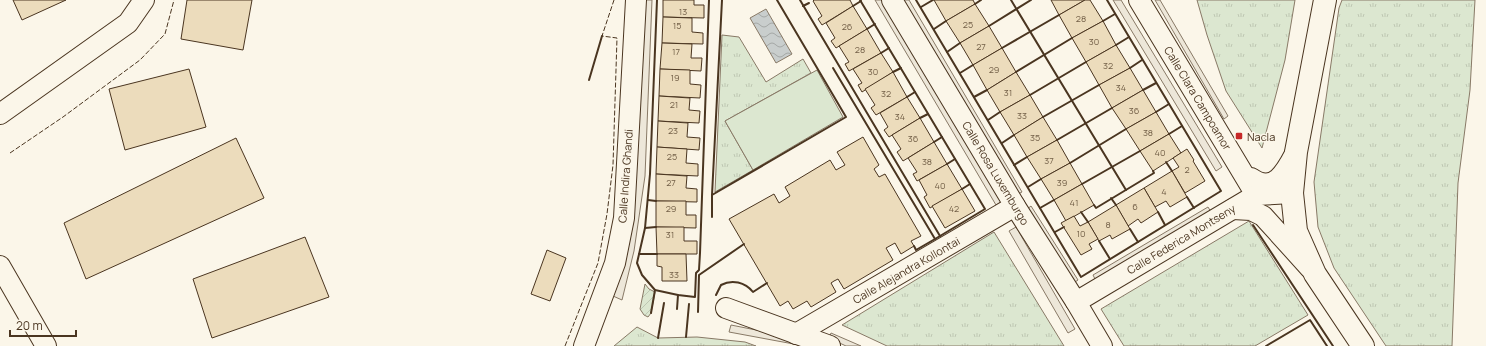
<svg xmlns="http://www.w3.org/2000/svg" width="1486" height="346" font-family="Manrope,sans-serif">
<defs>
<pattern id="grass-tufts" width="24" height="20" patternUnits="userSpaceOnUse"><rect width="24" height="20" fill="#dce7d0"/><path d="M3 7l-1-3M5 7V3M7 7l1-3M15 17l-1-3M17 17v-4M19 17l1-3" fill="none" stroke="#bec7b2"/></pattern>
<pattern id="garden-furrows" width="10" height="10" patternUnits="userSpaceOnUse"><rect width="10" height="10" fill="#dce7d0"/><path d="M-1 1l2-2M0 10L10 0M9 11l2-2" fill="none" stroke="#bec7b2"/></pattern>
<pattern id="water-waves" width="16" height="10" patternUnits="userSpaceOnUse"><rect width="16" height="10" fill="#c9cecd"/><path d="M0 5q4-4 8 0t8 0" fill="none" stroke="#a5a8a6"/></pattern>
</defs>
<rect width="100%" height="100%" fill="#fbf6e9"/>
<!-- grass -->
<g fill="url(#grass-tufts)" stroke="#887966">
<path d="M 1197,0 L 1295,0 L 1285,60 L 1262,148 L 1226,91 L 1207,35 Z"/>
<path d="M 1342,0 L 1475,0 L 1470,90 L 1458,183 L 1452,346 L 1386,346 L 1334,268 L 1318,227 L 1314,182 L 1339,8 Z"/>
<path d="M 722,35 L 739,37 L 766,82 L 803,59 L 811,73 L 725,121 L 753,170 L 715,192 Z"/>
<path d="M 1249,221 L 1308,315 L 1255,346 L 1124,346 L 1101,309 Z"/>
<path d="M 994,232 L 1064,346 L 887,346 L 842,325 Z"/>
<path d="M 637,327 L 658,338 L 697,337 L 745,342 L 756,346 L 614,346 Z"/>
</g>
<!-- garden -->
<path fill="url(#garden-furrows)" stroke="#887966" d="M 645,284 L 649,289 L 655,292 L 651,313 L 648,317 L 644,315 L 640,309 Z"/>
<!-- pitch -->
<path fill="#dce7d0" stroke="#887966" d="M 817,70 L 843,117 L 753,170 L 725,121 Z"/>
<!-- parking -->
<g fill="#ede7d9" stroke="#887966">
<path d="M 643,0 L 652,0 L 645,176 L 634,251 L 622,300 L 613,296 Z"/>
<path d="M 875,0 L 883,0 L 1002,201 L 996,205 Z"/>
<path d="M 902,0 L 909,0 L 1022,192 L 1016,195 Z"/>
<path d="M 1113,0 L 1121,0 L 1222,167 L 1216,171 Z"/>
<path d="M 1155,0 L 1160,0 L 1228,116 L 1224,119 Z"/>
<path d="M 1031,206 L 1078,280 L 1072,284 L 1026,210 Z"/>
<path d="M 1208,207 L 1211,212 L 1096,281 L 1093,275 Z"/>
<path d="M 1016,227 L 1075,329 L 1068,333 L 1009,231 Z"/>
<path d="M 731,325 L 801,339 L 799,345 L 729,332 Z"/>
<path d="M 831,333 L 861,346 L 846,346 L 829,338 Z"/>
</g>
<!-- water -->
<path fill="url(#water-waves)" stroke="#887966" d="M 766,9 L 792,54 L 776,63 L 750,18 Z"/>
<!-- building -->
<g fill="#ecdcbc" stroke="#4a3520">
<path d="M 13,0 L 66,0 L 22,20 Z"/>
<path d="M 187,0 L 252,0 L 243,50 L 181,39 Z"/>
<path d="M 663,0 L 694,0 L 694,5 L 704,5 L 704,18 L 663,17 Z"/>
<path d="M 814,0 L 850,0 L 853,6 L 822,25 L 818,19 L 822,16 L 813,1 Z"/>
<path d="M 934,0 L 973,0 L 975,4 L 946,21 Z"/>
<path d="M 1051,0 L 1085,0 L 1059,15 Z"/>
<path d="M 1085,0 L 1090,0 L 1103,21 L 1072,38 L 1059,15 Z"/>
<path d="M 975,4 L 989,26 L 960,43 L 946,21 Z"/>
<path d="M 853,6 L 867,29 L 836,48 L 831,41 L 835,38 L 826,23 Z"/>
<path d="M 663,17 L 692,18 L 692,32 L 703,33 L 703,44 L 662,43 Z"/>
<path d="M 1103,21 L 1116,45 L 1086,62 L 1072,38 Z"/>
<path d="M 989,26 L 1002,48 L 973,65 L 960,43 Z"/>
<path d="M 867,29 L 881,53 L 849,71 L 845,64 L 849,62 L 839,46 Z"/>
<path d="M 662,43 L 692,44 L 691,58 L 702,58 L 701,71 L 660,69 Z"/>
<path d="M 1116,45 L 1130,68 L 1099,85 L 1086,62 Z"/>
<path d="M 1002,48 L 1016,72 L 987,90 L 973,65 Z"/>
<path d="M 881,53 L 893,72 L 862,92 L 858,85 L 862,83 L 853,69 Z"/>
<path d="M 1130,68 L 1143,90 L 1112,108 L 1099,85 Z"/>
<path d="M 189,69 L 206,127 L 125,150 L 109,89 Z"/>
<path d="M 660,69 L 690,70 L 690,84 L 701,85 L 700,98 L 659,96 Z"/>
<path d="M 893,72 L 907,97 L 876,115 L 871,108 L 875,105 L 865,89 Z"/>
<path d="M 1016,72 L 1030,95 L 1000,112 L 987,90 Z"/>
<path d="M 1143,90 L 1156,112 L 1126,129 L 1112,108 Z"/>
<path d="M 1030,95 L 1043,117 L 1014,135 L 1000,112 Z"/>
<path d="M 659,96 L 690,98 L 689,110 L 700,111 L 699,123 L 658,121 Z"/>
<path d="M 907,97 L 920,118 L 889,137 L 884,130 L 888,127 L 880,113 Z"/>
<path d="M 1156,112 L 1169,134 L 1140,151 L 1126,129 Z"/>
<path d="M 1043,117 L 1057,140 L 1027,157 L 1014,135 Z"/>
<path d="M 920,118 L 934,142 L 903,161 L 897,152 L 901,149 L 892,135 Z"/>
<path d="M 658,121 L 688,123 L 687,137 L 700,138 L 699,150 L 657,147 Z"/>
<path d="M 1169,134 L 1181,153 L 1153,171 L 1140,151 Z"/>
<path d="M 863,137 L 879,165 L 874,169 L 879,177 L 885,174 L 921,236 L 911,241 L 914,246 L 901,254 L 895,243 L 886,248 L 893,260 L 844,289 L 838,279 L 834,281 L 831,283 L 836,292 L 811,307 L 807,301 L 793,309 L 788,301 L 780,306 L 729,219 L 774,194 L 779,203 L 790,196 L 785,187 L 830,160 L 836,170 L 845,165 L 837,152 Z"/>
<path d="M 236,138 L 264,198 L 86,279 L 64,223 Z"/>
<path d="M 1057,140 L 1070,163 L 1041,179 L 1027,157 Z"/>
<path d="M 934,142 L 947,164 L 917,181 L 913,174 L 917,172 L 908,158 Z"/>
<path d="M 657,147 L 687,149 L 686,163 L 698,164 L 698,176 L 656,174 Z"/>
<path d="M 1187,149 L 1194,160 L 1193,161 L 1205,181 L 1185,193 L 1172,171 L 1179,167 L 1173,158 Z"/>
<path d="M 1070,163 L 1082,184 L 1054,200 L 1041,179 Z"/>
<path d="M 947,164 L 962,189 L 930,208 L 924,197 L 927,195 L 919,180 Z"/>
<path d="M 1172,171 L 1187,197 L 1170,207 L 1166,201 L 1155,207 L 1144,188 Z"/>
<path d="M 656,174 L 687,176 L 686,188 L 697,189 L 697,202 L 656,201 Z"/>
<path d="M 1082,184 L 1094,205 L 1066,221 L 1054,200 Z"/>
<path d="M 1144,188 L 1158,212 L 1141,223 L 1138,219 L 1128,226 L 1116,205 Z"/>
<path d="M 962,189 L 975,211 L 945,228 L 932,206 Z"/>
<path d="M 656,201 L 686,201 L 686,215 L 696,215 L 696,228 L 656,227 Z"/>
<path d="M 1116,205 L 1130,229 L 1112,239 L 1110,235 L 1099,241 L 1088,222 Z"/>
<path d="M 1074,216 L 1080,226 L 1088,222 L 1098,239 L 1089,244 L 1092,249 L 1081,255 L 1061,223 Z"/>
<path d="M 656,227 L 684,227 L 684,241 L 697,241 L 697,254 L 657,254 Z"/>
<path d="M 305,237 L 329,297 L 212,338 L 193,279 Z"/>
<path d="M 547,250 L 566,258 L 550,301 L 531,294 Z"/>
<path d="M 657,254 L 686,254 L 687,281 L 662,281 L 662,267 L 657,266 Z"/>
</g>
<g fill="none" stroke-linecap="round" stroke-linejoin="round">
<!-- minor casing -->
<g stroke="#4a3520" stroke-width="22">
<g id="minor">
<path d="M 892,0 L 1015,206 L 1076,302 L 1102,346"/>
<path d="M 1139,0 L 1256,195"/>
<path d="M 0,114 L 128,23 L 144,0"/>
<path d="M 1251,178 C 1275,195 1287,169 1296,152"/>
<path d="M 1233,209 L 1251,210 L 1263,216 L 1310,268"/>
<path d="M 0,266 L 46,346"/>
<path d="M 1076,302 L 1256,195 L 1292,193"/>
<path d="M 726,308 L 830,346"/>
<path d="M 796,334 L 1015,206"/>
<path d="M 584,346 L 615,263 L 624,218 L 636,0"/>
</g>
</g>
<!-- tertiary casing -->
<g stroke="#4a3520" stroke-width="24">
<path id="tertiary" d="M 1325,0 L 1296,152 L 1292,193 L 1296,231 L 1315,274 L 1363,346"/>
</g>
<!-- minor -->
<use href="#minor" stroke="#fbf6e9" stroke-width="20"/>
<!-- tertiary -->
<use href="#tertiary" stroke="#fbf6e9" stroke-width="22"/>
<!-- fence -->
<g stroke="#4a3520" stroke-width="1" stroke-dasharray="5 2" stroke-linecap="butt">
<path d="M 10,153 L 63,117 L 140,60 L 165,34 L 174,0"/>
<path d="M 565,346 L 598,263 L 607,214 L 613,165 L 617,38 L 602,36 L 614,0"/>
</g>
<!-- wall -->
<g stroke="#4a3520" stroke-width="2">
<path d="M 657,0 L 650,174 L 645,228 L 637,263 L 642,275 L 655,290 L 678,295 L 695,297 L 696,273 L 699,270 L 700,253 L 709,0"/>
<path d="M 800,0 L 940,236"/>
<path d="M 860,0 L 985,209 L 935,239"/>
<path d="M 916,0 L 1081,277 L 1221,191 L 1107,0"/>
<path d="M 1011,0 L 1126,190"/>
<path d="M 975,4 L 981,0"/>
<path d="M 803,6 L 809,3"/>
<path d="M 853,6 L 861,1"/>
<path d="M 921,7 L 933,0"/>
<path d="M 1103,21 L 1115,14"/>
<path d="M 989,26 L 1031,0"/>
<path d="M 867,29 L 875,24"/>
<path d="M 934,29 L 946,21"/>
<path d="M 1116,45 L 1129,37"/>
<path d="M 1002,48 L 1059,15"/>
<path d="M 947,52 L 960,43"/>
<path d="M 881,53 L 889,48"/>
<path d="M 833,68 L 935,239 L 916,250 L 914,246"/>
<path d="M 1130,68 L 1142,60"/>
<path d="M 893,72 L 901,68"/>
<path d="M 1016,72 L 1072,38"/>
<path d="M 960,73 L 973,65"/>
<path d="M 589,80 L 602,36"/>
<path d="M 1143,90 L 1156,83"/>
<path d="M 1030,95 L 1086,62"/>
<path d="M 907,97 L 915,92"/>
<path d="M 974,97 L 987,90"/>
<path d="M 1156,112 L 1169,104"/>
<path d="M 1043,117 L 1099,85"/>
<path d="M 920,118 L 928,114"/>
<path d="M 988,120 L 1000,112"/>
<path d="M 1169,134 L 1182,126"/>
<path d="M 1057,140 L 1112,108"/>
<path d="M 934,142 L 942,137"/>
<path d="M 1002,143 L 1014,135"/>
<path d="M 1166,162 L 1172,171"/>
<path d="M 1070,163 L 1126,129"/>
<path d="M 947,164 L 955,159"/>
<path d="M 1014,165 L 1027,157"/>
<path d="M 1082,184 L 1140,151"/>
<path d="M 1028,187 L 1041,179"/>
<path d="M 962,189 L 970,184"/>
<path d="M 712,195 L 722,0"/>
<path d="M 1187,197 L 1194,208"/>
<path d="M 1111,198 L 1116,205"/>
<path d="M 648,200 L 656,201"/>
<path d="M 1094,205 L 1096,208 L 1154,173 L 1153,171"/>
<path d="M 1040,208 L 1054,200"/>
<path d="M 1081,212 L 1088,222"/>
<path d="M 1158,212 L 1165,225"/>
<path d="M 712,217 L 712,195 L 846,117 L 777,0"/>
<path d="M 1253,225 L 1333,346"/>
<path d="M 645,228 L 656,227"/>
<path d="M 1130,229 L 1138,242"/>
<path d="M 1055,232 L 1064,227"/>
<path d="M 1099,241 L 1110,259"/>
<path d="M 639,254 L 657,254"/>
<path d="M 716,295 L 721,285 C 732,279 745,282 753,292 L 767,283"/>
<path d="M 677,309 L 678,295"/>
<path d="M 698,312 L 699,275 L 744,244"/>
<path d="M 651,313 L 655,290"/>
<path d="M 686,337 L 689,304"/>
<path d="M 658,338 L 664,303"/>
<path d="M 1266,346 L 1310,320 L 1327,346"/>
</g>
</g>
<!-- markers -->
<rect fill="#c62828" stroke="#fbf6e9" stroke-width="1.5" x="1235" y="132" width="8" height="8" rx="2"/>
<g text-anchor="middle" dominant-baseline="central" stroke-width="3" stroke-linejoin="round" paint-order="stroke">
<!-- number labels -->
<g font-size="9" fill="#725f47">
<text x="683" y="11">13</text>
<text x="1081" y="18">28</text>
<text x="968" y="24">25</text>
<text x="677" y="25">15</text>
<text x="847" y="26">26</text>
<text x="1094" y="41">30</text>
<text x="981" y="46">27</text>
<text x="860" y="49">28</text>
<text x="676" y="51">17</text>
<text x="1108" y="65">32</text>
<text x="994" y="69">29</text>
<text x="873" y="71">30</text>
<text x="675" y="77">19</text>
<text x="1121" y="87">34</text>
<text x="1008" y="92">31</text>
<text x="886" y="93">32</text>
<text x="674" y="104">21</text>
<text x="1134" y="110">36</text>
<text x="1022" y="115">33</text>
<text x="900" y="116">34</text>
<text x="673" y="130">23</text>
<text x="1148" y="132">38</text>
<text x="1035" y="137">35</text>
<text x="913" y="138">36</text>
<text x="1160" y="152">40</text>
<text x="672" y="156">25</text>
<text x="1049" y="160">37</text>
<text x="927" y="161">38</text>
<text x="1187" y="169">2</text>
<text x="671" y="182">27</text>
<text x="1062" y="182">39</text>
<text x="940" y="185">40</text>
<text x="1164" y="191">4</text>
<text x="1074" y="202">41</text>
<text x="1135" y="206">6</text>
<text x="671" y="208">29</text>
<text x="954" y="208">42</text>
<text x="1108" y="224">8</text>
<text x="1081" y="233">10</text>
<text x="670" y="234">31</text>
<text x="674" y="274">33</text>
</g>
<!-- street labels -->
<g font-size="11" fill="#4a3520" stroke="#fbf6e9">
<text transform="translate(1198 98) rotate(59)">Calle Clara Campoamor</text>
<text transform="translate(996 173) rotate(59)">Calle Rosa Luxemburgo</text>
<text transform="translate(625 176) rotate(-86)">Calle Indira Ghandi</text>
<text transform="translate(1181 239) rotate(-31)">Calle Federica Montseny</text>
<text transform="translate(906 270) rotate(-30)">Calle Alejandra Kollontai</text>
</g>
<!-- poi labels -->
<g font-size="11" fill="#4a3520" stroke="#fbf6e9" text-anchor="start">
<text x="1247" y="136">Nacla</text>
</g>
</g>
<!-- scale -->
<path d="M10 330v6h66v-6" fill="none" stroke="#4a3520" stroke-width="2"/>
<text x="16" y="330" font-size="12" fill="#4a3520" stroke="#fbf6e9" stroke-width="3" paint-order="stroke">20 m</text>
</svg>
